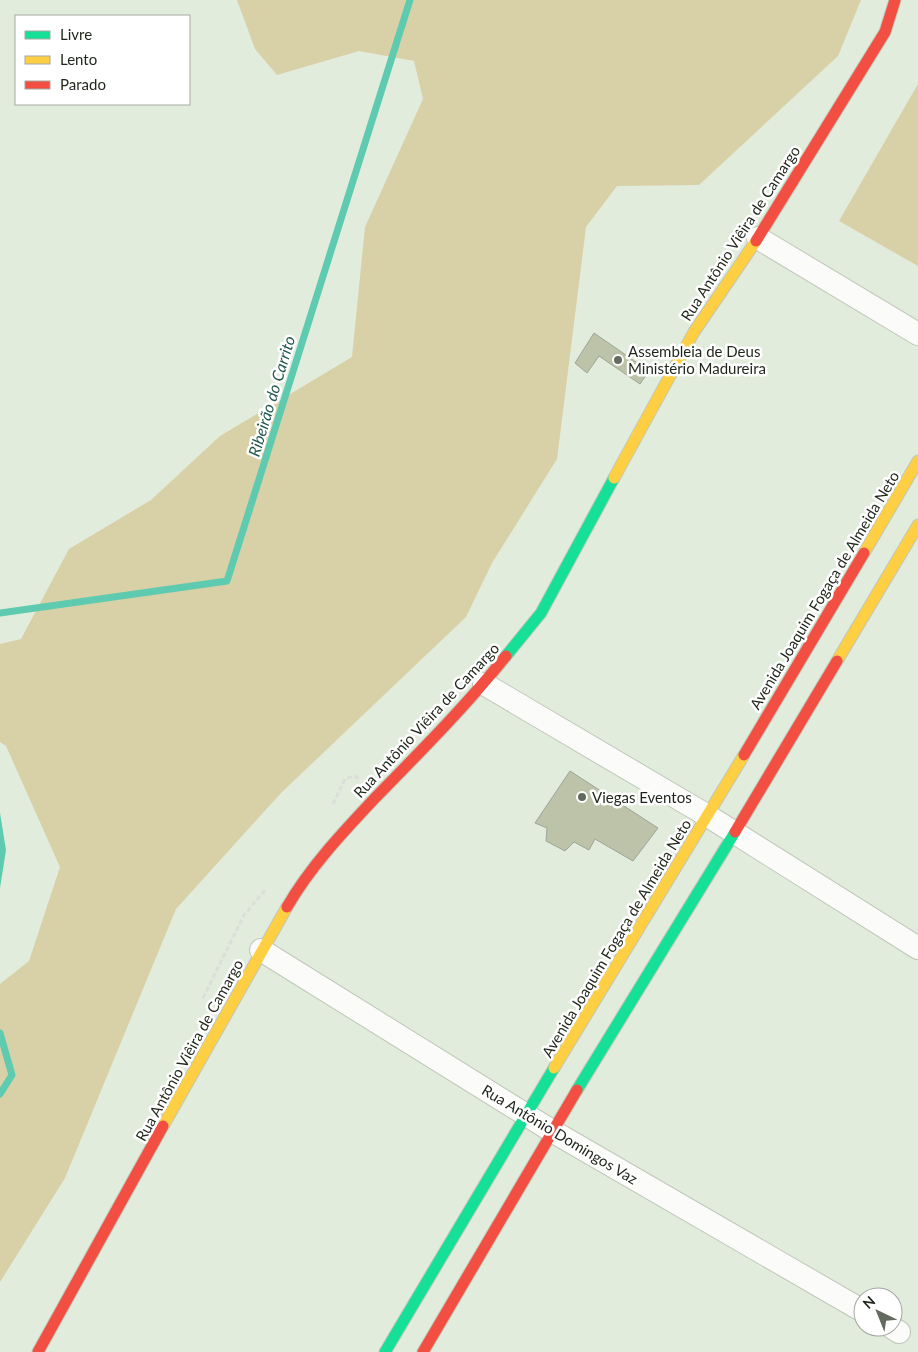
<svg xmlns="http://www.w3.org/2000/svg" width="918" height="1352" font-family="Lato,sans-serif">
<rect width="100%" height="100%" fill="#e2ecdc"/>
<!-- green -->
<g fill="#d8d0a6">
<path d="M 237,0 L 861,0 L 838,56 L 699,185 L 617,186 L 586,227 L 557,459 L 492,563 L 466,617 L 281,793 L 176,909 L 65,1178 L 0,1282 L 0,984 L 29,961 L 60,867 L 6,746 L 0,742 L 0,644 L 21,639 L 69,549 L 151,500 L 220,436 L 352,357 L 365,227 L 423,99 L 414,61 L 359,51 L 277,75 L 255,49 Z"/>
<path d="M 918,84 L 918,266 L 839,221 Z"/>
</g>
<!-- water -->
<path fill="#5ecaaf" d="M 0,813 L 6,850 L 0,888 Z"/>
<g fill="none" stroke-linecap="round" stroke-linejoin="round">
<!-- stream -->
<g stroke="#5ecaaf" stroke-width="7">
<path d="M 0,613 L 227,581 L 410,0"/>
<path d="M 0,1033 L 12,1075 L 0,1094"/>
</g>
</g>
<!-- building -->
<g fill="#bdc3a8" stroke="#9fa498">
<path d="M 594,333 L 649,371 L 640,384 L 599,356 L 587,373 L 575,363 Z"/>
<path d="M 570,771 L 658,828 L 633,861 L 595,839 L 589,850 L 574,842 L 565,851 L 546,841 L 547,828 L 535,823 Z"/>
</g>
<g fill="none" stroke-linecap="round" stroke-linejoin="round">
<!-- street casing -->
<g stroke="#bfc7ba" stroke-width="24">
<g id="street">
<path d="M 758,238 L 918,334"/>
<path d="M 484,684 L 708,816 L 918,948"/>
<path d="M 261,950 L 552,1131 L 863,1311"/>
<path d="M 891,1327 L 899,1332"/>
</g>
</g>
<!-- fast casing -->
<g stroke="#bfc7ba" stroke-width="13">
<g id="fast">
<path d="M 506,656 L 541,613 L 614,478"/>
<path d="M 577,1090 L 735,832"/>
<path d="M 385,1352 L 554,1068"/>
</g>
</g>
<!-- slow casing -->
<g stroke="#bfc7ba" stroke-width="13">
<g id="slow">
<path d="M 614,478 L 694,332 L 756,241"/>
<path d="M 864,553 L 918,461"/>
<path d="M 837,661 L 918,525"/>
<path d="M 554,1068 L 744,755"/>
<path d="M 163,1126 L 287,907"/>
</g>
</g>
<!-- jam casing -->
<g stroke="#bfc7ba" stroke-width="13">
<g id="jam">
<path d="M 756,241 L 885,32 L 895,0"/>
<path d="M 744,755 L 864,553"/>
<path d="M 735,832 L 837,661"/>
<path d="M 287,907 C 310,867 343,832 375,798 C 420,752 466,706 506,656"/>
<path d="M 38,1352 L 163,1126"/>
<path d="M 423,1352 L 577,1090"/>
</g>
</g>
<!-- path -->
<g stroke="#dbded9" stroke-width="3" stroke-dasharray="5 2.5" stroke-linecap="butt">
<path d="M 333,804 L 345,779 L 354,776 L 360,779"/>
<path d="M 203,998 L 244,915 L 266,889"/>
</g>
<!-- street -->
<use href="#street" stroke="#fbfcfa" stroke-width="22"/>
<!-- fast -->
<use href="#fast" stroke="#16e098" stroke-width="11"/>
<!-- slow -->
<use href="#slow" stroke="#ffcf43" stroke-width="11"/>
<!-- jam -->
<use href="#jam" stroke="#f24e42" stroke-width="11"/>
</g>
<!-- markers -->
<g fill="#636b5e" stroke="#fff" stroke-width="2">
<circle cx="618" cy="360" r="5"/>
<circle cx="582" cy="797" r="5"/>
</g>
<g text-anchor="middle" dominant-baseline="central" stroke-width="5" stroke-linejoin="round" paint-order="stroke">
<!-- street labels -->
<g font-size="15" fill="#1f251a" stroke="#fff">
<text transform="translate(740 233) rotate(-57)">Rua Antônio Viêira de Camargo</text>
<text transform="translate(824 590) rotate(-59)">Avenida Joaquim Fogaça de Almeida Neto</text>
<text transform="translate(426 720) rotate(-47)">Rua Antônio Viêira de Camargo</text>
<text transform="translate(616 938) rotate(-59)">Avenida Joaquim Fogaça de Almeida Neto</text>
<text transform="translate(189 1050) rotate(-61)">Rua Antônio Viêira de Camargo</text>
<text transform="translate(560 1134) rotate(31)">Rua Antônio Domingos Vaz</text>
</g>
<!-- poi labels -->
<g font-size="15" fill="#1f251a" stroke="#fff" text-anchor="start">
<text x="628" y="351">Assembleia de Deus<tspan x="628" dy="17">Ministério Madureira</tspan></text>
<text x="592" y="797">Viegas Eventos</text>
</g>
<!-- water labels -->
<g font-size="16" font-style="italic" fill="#21594b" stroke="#fff">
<text transform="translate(271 396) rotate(-73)">Ribeirão do Carrito</text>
</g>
</g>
<!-- legend -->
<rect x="15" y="15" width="175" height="90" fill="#ffffff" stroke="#a5a8a3"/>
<rect x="25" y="31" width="25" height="8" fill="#16e098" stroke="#a5a8a3"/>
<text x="60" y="40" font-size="15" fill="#1f251a">Livre</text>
<rect x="25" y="56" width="25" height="8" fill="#ffcf43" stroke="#a5a8a3"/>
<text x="60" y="65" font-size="15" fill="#1f251a">Lento</text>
<rect x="25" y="81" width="25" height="8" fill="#f24e42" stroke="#a5a8a3"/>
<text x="60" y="90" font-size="15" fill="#1f251a">Parado</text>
<!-- north arrow -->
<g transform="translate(878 1312) rotate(317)"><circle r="24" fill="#ffffff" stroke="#a5a8a3"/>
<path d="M0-4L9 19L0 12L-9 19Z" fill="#636b5e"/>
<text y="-8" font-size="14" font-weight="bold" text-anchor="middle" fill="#1f251a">N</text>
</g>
</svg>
